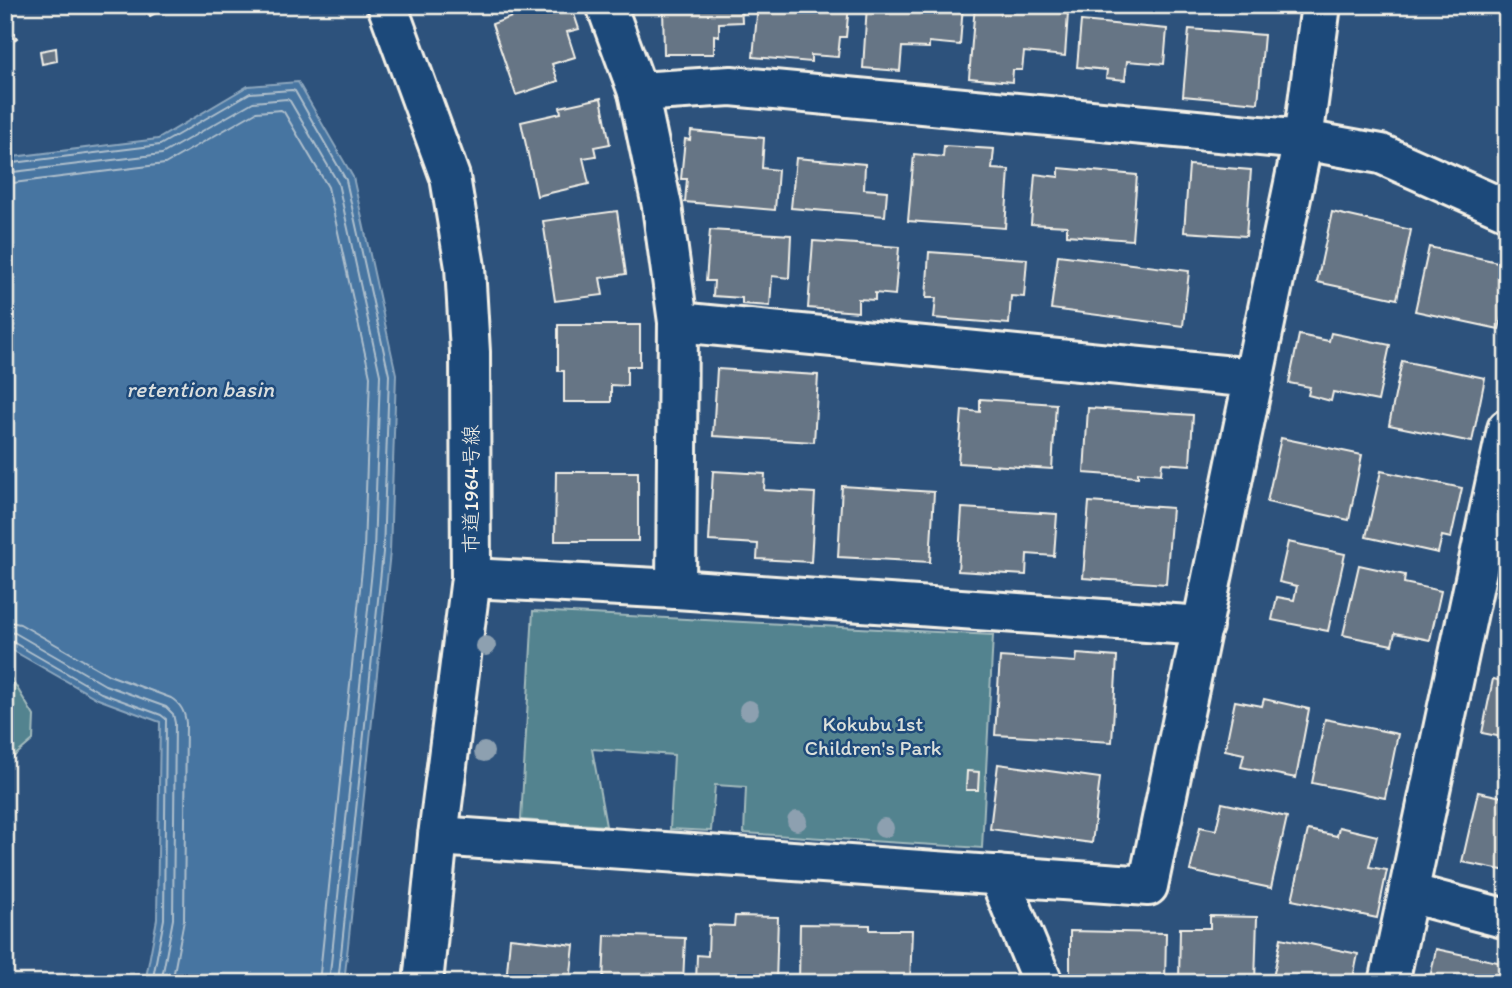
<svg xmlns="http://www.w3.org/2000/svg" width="1512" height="988" font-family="Itim,'Klee One',sans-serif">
<rect width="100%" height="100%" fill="#2d527c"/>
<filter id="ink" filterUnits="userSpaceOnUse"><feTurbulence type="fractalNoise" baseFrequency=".0143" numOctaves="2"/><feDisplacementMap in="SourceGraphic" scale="14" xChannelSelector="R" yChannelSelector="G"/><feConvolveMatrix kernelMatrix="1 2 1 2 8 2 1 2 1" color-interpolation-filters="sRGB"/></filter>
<g filter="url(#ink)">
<!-- green -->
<g fill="#52838f" stroke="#a3babc" stroke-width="2">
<path d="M 533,611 L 993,635 L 982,848 L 744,833 L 746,787 L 715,785 L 711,831 L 670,829 L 674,755 L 592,749 L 606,826 L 521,820 Z"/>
<path d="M 5,668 L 34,716 L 33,740 L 5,764 Z"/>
</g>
<!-- water -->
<path fill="#4674a1" stroke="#8ca6bd" stroke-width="2" d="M 298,82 L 353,177 L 396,374 L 390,552 L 344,983 L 145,983 L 157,919 L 160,722 L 98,699 L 5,646 L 5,158 L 158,139 L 248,86 Z"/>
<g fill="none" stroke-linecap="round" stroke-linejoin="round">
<!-- shore -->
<g stroke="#aebfcc" stroke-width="2">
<path d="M 5,164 L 160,145 L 250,93 L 292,90 L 295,91 L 346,180 L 389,375 L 383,552 L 338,983"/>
<path d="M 5,173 L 162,154 L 253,102 L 287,99 L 290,101 L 338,183 L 380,375 L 374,551 L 329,983"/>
<path d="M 5,184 L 165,164 L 256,112 L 281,110 L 284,112 L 328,187 L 370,376 L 364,550 L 319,983"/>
<path d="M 5,621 L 20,624 L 109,675 L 171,698 C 181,704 185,712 186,723 L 184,920 L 172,983"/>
<path d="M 5,632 L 15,633 L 105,685 L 166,707 L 173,714 L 175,723 L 173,919 L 161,983"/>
<path d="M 5,640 L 11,641 L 101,693 L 161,715 L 166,719 L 164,919 L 152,983"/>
</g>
</g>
<!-- building -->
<g fill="#667485" stroke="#f4f1e8" stroke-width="2">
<path d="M 145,5 L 170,5 L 150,16 Z"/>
<path d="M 532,5 L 571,5 L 579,29 L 567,32 L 575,57 L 552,64 L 558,81 L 516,95 L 492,24 L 512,17 L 510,12 Z"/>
<path d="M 663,5 L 741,5 L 742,22 L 719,23 L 719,36 L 714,35 L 714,54 L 664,54 Z"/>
<path d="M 758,5 L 849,5 L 846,37 L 840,37 L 838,57 L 811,55 L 811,62 L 753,57 Z"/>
<path d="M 867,5 L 963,5 L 960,45 L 929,42 L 929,48 L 902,47 L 900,71 L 863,68 Z"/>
<path d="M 975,5 L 1068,13 L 1065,56 L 1024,52 L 1022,70 L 1013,70 L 1012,82 L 969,78 Z"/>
<path d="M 1505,5 L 1507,5 L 1507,76 L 1503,76 L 1506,50 L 1500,49 Z"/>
<path d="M 1081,21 L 1167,29 L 1164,64 L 1127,61 L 1125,80 L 1106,78 L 1107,70 L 1077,67 Z"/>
<path d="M 5,22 L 17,38 L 5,47 Z"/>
<path d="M 1189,29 L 1264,35 L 1258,103 L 1183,96 Z"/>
<path d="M 56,48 L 57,61 L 42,64 L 40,51 Z"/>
<path d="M 601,98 L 610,144 L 594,147 L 596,156 L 583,158 L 589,184 L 537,196 L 521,122 L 561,113 L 560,107 Z"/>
<path d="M 691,131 L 764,138 L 762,168 L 778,170 L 775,210 L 685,202 L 687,179 L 681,179 L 685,139 L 690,140 Z"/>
<path d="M 944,146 L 994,149 L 992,169 L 1009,170 L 1005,228 L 908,221 L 914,154 L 943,157 Z"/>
<path d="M 796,158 L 865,164 L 864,189 L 887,191 L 885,216 L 791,208 Z"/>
<path d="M 1189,165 L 1251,170 L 1246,236 L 1184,232 Z"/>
<path d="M 1059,168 L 1137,175 L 1132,240 L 1067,235 L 1067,226 L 1031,224 L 1035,174 L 1059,177 Z"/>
<path d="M 617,211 L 626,274 L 600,278 L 603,295 L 555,301 L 543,221 Z"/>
<path d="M 1332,212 L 1411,230 L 1397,299 L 1317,282 Z"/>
<path d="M 710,230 L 791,235 L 789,278 L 772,276 L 770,306 L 742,304 L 742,298 L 713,296 L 714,281 L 706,281 Z"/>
<path d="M 813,241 L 899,247 L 895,295 L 875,293 L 875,300 L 858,299 L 858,312 L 808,308 Z"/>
<path d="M 1429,247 L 1507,264 L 1507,296 L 1499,329 L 1415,311 Z"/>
<path d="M 929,252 L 1027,259 L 1024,297 L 1011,296 L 1009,324 L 934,318 L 936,298 L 926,298 Z"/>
<path d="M 1058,255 L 1189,271 L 1183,326 L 1051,309 Z"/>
<path d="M 558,325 L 640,325 L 640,366 L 627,366 L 627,386 L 611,385 L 611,402 L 564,402 L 564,371 L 558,371 Z"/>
<path d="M 1331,333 L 1390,345 L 1378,401 L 1333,392 L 1331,401 L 1308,395 L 1310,387 L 1289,383 L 1299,335 L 1329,341 Z"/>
<path d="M 1402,361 L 1485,378 L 1472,442 L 1389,425 Z"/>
<path d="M 717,369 L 818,375 L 814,442 L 713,436 Z"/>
<path d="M 980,399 L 1056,404 L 1052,469 L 958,463 L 962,410 L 980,412 Z"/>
<path d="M 1088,408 L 1193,415 L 1190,465 L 1162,463 L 1161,474 L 1138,472 L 1138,477 L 1084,473 Z"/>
<path d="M 1281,438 L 1362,455 L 1349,520 L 1267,502 Z"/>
<path d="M 713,471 L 765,474 L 764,490 L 815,493 L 811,562 L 757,559 L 758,544 L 709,541 Z"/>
<path d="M 1381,471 L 1462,488 L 1451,538 L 1442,536 L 1438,553 L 1366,537 Z"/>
<path d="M 556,472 L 638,472 L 638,541 L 555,541 Z"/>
<path d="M 842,486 L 934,492 L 930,562 L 838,557 Z"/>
<path d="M 1089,502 L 1172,508 L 1166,584 L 1083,578 Z"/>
<path d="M 962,508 L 1057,514 L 1054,556 L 1027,554 L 1026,575 L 958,571 Z"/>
<path d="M 1288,542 L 1345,554 L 1328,631 L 1272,620 L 1277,597 L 1294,600 L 1297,586 L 1279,582 Z"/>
<path d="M 1359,565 L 1405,575 L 1404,583 L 1441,591 L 1430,640 L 1395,633 L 1392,645 L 1343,635 Z"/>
<path d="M 1077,654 L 1117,657 L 1112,742 L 995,735 L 1000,657 L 1076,662 Z"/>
<path d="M 1493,679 L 1507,682 L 1507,738 L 1482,733 Z"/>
<path d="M 1264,699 L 1309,709 L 1296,778 L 1241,767 L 1244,754 L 1225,750 L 1235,701 L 1262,706 Z"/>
<path d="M 1325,719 L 1398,734 L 1385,798 L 1312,783 Z"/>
<path d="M 998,764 L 1100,778 L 1092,843 L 990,829 Z"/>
<path d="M 967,771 L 979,772 L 978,790 L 966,790 Z"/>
<path d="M 1478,792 L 1507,798 L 1507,871 L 1462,862 Z"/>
<path d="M 1222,803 L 1287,817 L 1271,888 L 1190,871 L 1200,827 L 1216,830 Z"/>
<path d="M 1339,827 L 1377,836 L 1369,867 L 1387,870 L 1377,918 L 1292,900 L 1308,830 L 1337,836 Z"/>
<path d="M 735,916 L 778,917 L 776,983 L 696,983 L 697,955 L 708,956 L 709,925 L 734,926 Z"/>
<path d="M 1210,916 L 1257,917 L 1255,983 L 1179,983 L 1180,928 L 1210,928 Z"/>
<path d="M 800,924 L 870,925 L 870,930 L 912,930 L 910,983 L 799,983 Z"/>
<path d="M 1070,931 L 1166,933 L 1165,983 L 1129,983 L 1129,980 L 1070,979 Z"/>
<path d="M 605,935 L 685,938 L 683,983 L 603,983 Z"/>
<path d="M 510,938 L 574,945 L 570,983 L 506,983 Z"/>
<path d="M 1281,938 L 1358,954 L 1352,983 L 1272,983 Z"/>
<path d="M 1436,949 L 1507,964 L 1507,983 L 1429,983 Z"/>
</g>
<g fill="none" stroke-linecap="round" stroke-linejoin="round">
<!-- minor casing -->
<g stroke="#f4f1e8" stroke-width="44">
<g id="minor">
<path d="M 387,5 L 450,177 L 465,267 L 470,352 L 471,578 L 438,836 L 423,983"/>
<path d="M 606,5 L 638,92 L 662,206 L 678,322 L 676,589"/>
<path d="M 638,92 L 731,86 L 1303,140 L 1381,154 L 1507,210"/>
<path d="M 678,322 L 1254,378"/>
<path d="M 471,578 L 676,589 L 1203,626"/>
<path d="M 438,836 L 1148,886 L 1303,140 L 1321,5"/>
<path d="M 998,875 L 1043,983"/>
<path d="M 1409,893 L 1507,919"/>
<path d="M 1389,983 L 1507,429"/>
</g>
</g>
<!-- minor -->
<use href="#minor" stroke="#1f4a7a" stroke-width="38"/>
</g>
<!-- trees -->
<g fill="#8da0b0">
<circle cx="486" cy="646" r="10"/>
<circle cx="749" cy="710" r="10"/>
<circle cx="484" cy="752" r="10"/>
<circle cx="797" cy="821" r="10"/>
<circle cx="884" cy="828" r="10"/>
</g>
</g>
<g text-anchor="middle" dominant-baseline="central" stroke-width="5" stroke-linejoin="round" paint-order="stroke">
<!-- street labels -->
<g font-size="21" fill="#f4f1e8" stroke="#1f4a7a">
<text transform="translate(470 489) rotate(-90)">市道1964号線</text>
</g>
<!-- park labels -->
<g font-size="21" fill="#dce0db" stroke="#1f4a7a">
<text x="873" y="723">Kokubu 1st<tspan x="873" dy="24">Children's Park</tspan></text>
</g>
<!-- water labels -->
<g font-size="23" font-style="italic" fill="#dadedd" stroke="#1f4a7a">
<text x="200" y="389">retention basin</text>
</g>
</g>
<!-- margin -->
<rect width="1512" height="988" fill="none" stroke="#1f4a7a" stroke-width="28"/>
<rect x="14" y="14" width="1484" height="960" fill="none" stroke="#f4f1e8" stroke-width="2.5" filter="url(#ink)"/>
</svg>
